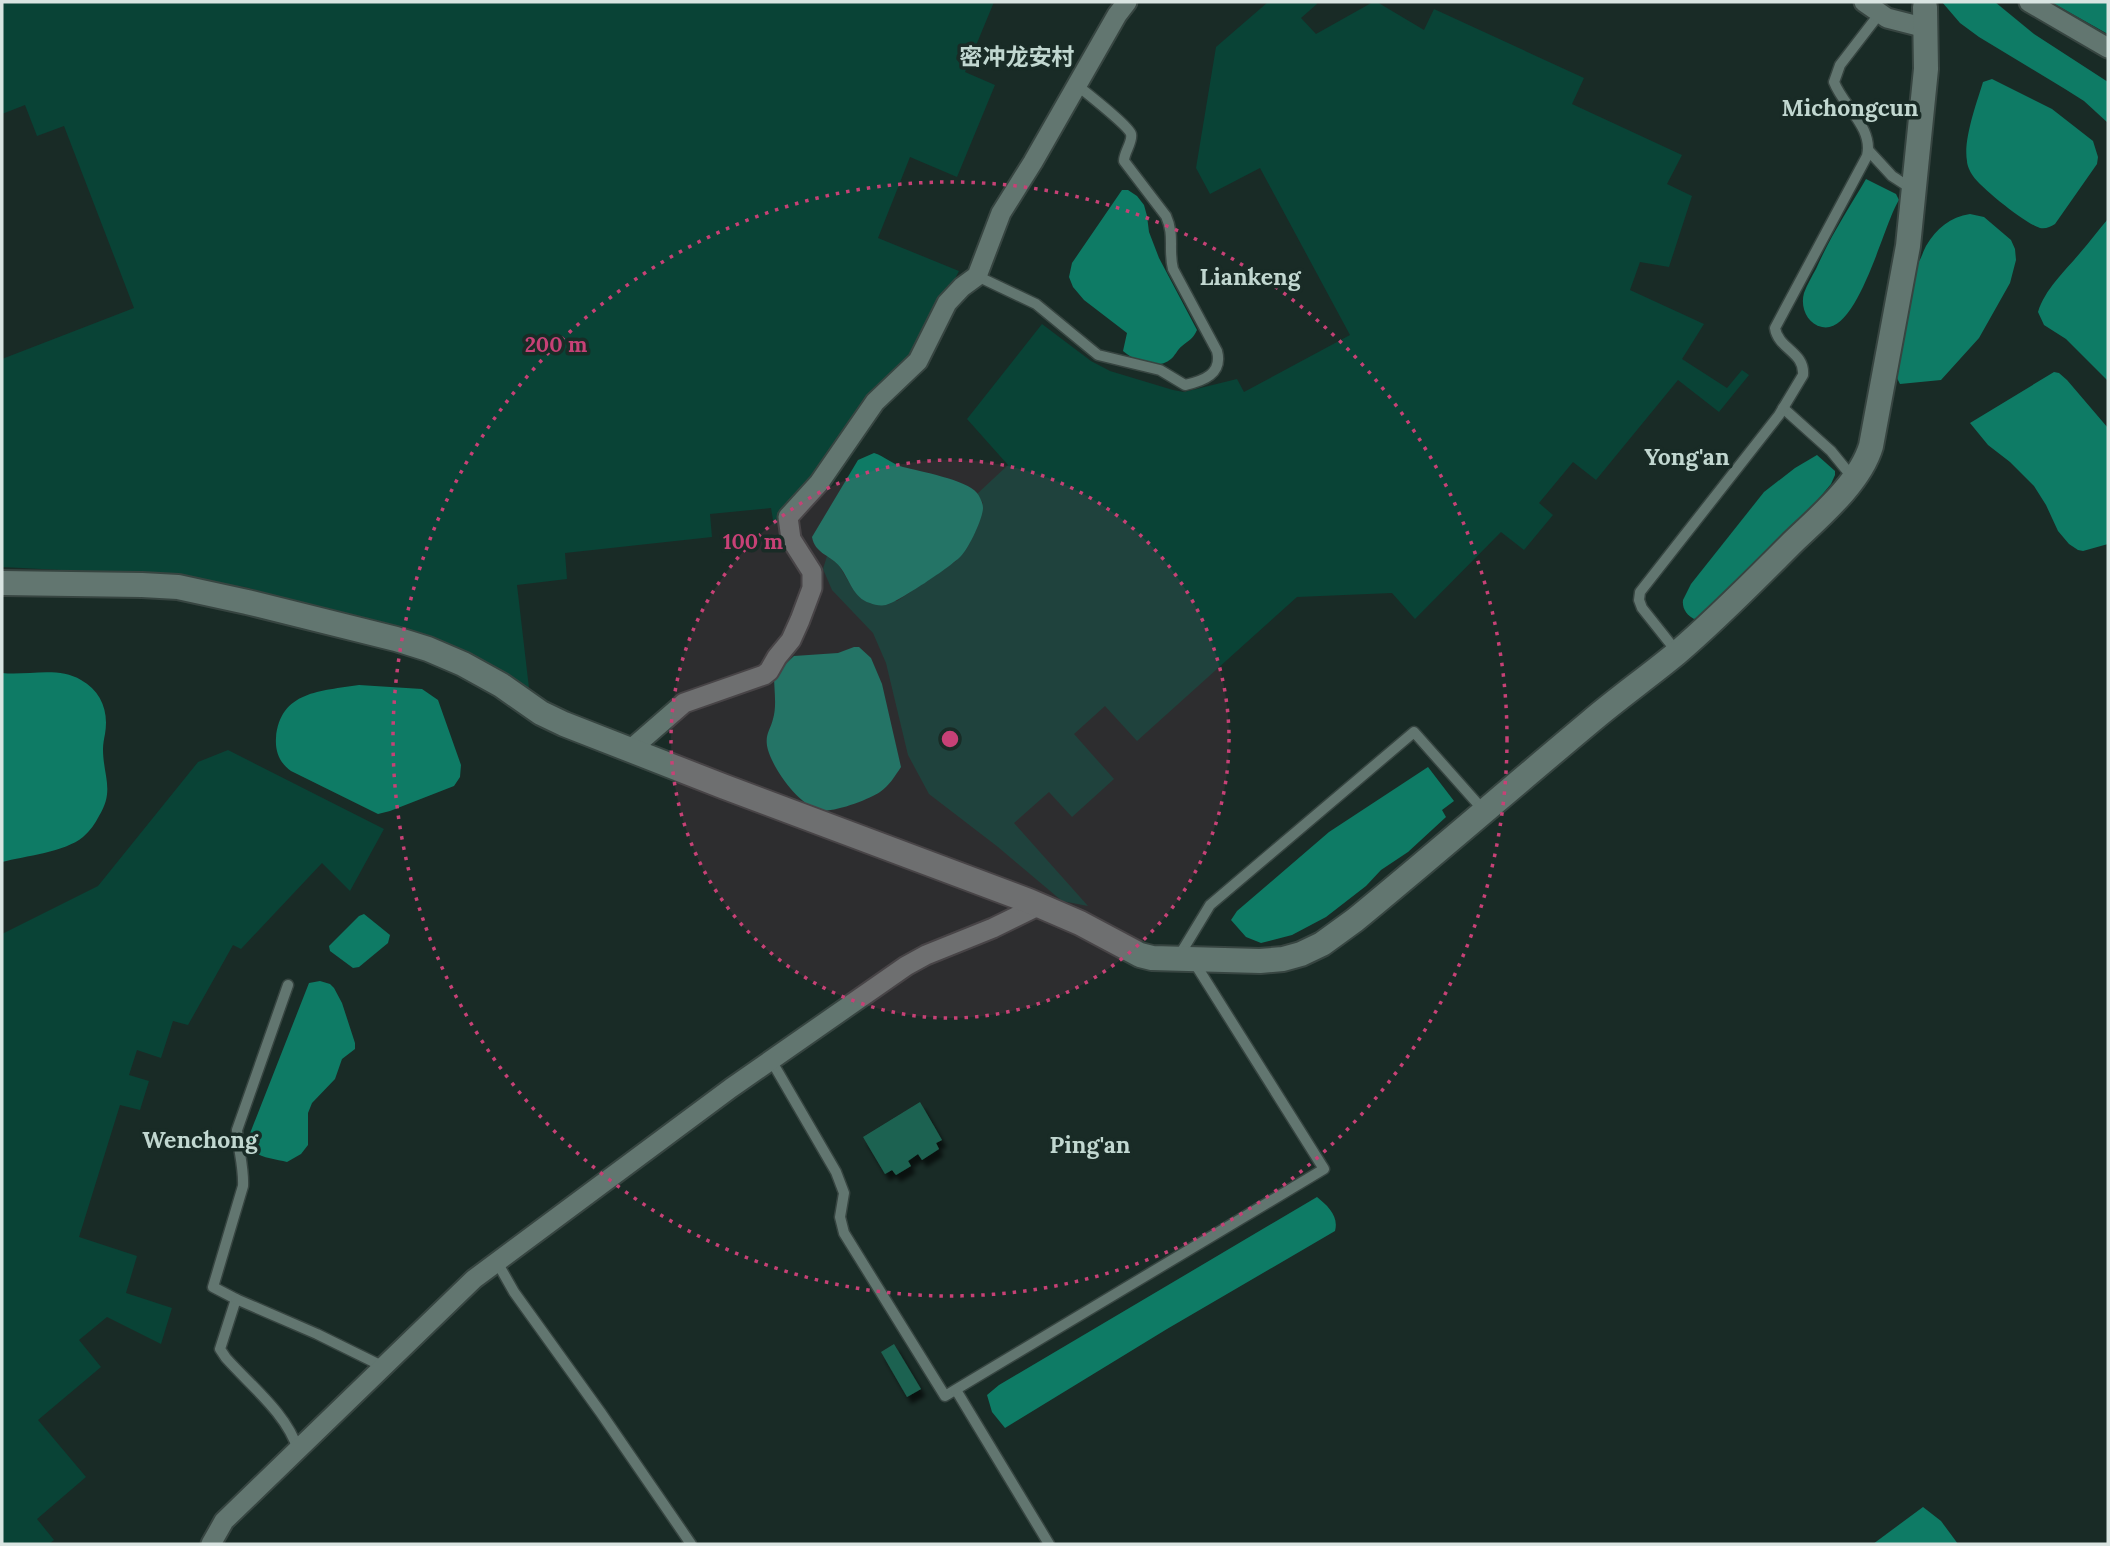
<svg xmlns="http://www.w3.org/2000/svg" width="2110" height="1546" font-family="Lora,'Noto Sans SC',serif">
<defs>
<filter id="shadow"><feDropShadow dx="4.5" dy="7" stdDeviation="2" flood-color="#0009"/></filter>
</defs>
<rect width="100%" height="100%" fill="#192b26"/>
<!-- green -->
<g fill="#094336">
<path d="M 2,2 L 994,2 L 965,72 L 995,85 L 957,177 L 910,157 L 878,238 L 959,271 L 919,349 L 796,501 L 774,526 L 771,508 L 710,514 L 712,537 L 565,553 L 567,579 L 517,585 L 529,688 L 447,645 L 245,587 L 120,573 L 2,567 L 2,359 L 134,308 L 64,126 L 37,136 L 25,105 L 2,114 Z"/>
<path d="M 1268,2 L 1316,2 L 1317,4 L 1301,18 L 1316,34 L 1373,2 L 1377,2 L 1424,30 L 1434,9 L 1584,78 L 1572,104 L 1682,155 L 1667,184 L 1692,196 L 1669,267 L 1640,262 L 1630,290 L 1704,324 L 1682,359 L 1727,388 L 1742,370 L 1749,375 L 1719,412 L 1678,380 L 1596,480 L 1573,462 L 1539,503 L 1553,515 L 1524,550 L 1501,532 L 1415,619 L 1392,593 L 1297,597 L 1137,741 L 1105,706 L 1074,734 L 1114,779 L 1072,817 L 1049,792 L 1014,823 L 1088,906 L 1062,901 L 998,847 L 929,794 L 908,755 L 886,663 L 873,633 L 832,590 L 823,569 L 827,556 L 838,564 L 853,589 L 897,601 L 956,561 L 983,503 L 977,494 L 1008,465 L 967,419 L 1042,324 L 1091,361 L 1110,371 L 1173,390 L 1184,392 L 1237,379 L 1244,392 L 1350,335 L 1260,168 L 1210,194 L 1196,168 L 1216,47 Z"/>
<path d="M 228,750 L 384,829 L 350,891 L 322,863 L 241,949 L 233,945 L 188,1025 L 173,1021 L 161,1058 L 137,1050 L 129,1075 L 149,1081 L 140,1110 L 120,1105 L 79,1237 L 137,1256 L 126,1293 L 172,1308 L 161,1344 L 107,1317 L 79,1340 L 101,1367 L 38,1420 L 86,1477 L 37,1519 L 54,1540 L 49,1544 L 2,1544 L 2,934 L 98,886 L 198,762 Z"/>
</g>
<!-- water -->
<g fill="#0e7b65">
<path d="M 1942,2 L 1995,2 L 2034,34 L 2108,82 L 2108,123 L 2084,101 L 2065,89 L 1979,37 L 1960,23 Z"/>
<path d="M 2051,2 L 2108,2 L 2108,35 L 2106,33 Z"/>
<path d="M 1992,79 L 2052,109 L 2093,141 L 2098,157 L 2097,164 L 2055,224 C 2050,227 2046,229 2040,228 C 2026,224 1981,188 1973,176 C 1970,172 1967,165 1967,161 C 1963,140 1977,102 1983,82 Z"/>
<path d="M 1866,179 L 1896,194 L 1899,200 C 1883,225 1858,335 1822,327 C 1807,324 1800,307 1804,293 C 1807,285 1812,276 1816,269 C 1830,237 1849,208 1866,179 Z"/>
<path d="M 1122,190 L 1128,190 L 1137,196 L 1144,205 L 1147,216 L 1149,232 L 1159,258 L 1197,330 C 1193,339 1189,340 1182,346 C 1177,350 1175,356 1171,359 C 1157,371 1135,361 1123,351 L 1127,333 L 1084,300 L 1073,287 L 1069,277 L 1072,263 Z"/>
<path d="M 1970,214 L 1984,217 L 2011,240 L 2015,249 L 2016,260 L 2010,283 L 1979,338 L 1941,380 L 1900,384 L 1897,378 L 1911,269 C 1922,261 1920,258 1926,246 C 1937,228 1950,217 1970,214 Z"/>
<path d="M 2108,219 L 2108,381 L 2066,339 L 2044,325 L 2038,312 C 2045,289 2065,271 2080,253 C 2090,242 2098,230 2108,219 Z"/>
<path d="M 2054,372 L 2059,373 L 2067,380 L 2108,428 L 2108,544 L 2083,551 L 2078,550 L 2069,544 L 2058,531 L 2046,505 L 2034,486 L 2010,462 L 1988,445 L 1970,423 Z"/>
<path d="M 874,453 C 884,456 892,464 903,467 C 919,471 967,480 977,493 C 980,497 983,503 983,508 C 983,518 969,548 961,556 C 952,566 898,602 886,605 C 881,606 874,605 870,603 C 853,598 850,580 840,567 C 831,555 815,554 812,537 L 858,460 Z"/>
<path d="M 1817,455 L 1835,471 L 1835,475 L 1831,484 L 1781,544 L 1700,617 L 1694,619 C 1687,615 1682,609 1683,600 L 1691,584 L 1764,492 L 1795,468 Z"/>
<path d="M 854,647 L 859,647 L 871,658 L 882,684 L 901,767 C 895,776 889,786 880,792 C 870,799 831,814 819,810 C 798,804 774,770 768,750 C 764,735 770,731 773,719 C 777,706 774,689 774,675 L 794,656 L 838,653 Z"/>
<path d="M 2,673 C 27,676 58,666 81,680 C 101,691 109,711 105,734 C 104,739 103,744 103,749 C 103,776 115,790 99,816 C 95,824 90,831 83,837 C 65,852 25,856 2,862 Z"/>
<path d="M 359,685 L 422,689 L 438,700 L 461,765 L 460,777 L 454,786 L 390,811 L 378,814 L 291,771 C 280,763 275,752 276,738 C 280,691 321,691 359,685 Z"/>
<path d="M 1428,767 L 1454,801 L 1442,810 L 1446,817 L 1408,852 L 1381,870 L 1366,886 L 1326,917 L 1292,935 L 1261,943 L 1246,937 L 1231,920 L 1237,911 L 1329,832 Z"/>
<path d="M 364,914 L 390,935 L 388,943 L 359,967 L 353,968 L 330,951 L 329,946 L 359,916 Z"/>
<path d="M 320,981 L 330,984 L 334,988 L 342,1003 L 355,1043 L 355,1049 L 342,1059 L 335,1079 L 312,1103 L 308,1113 L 308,1145 L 301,1154 L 287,1162 C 273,1158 251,1158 247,1141 L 309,983 Z"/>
<path d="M 1317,1197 C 1328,1206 1339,1216 1335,1231 L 1167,1329 L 1005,1428 L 992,1412 L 987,1395 L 999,1385 Z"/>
<path d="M 1923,1507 L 1941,1521 L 1958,1544 L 1873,1544 Z"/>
</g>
<!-- building -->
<g fill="#1f6251" filter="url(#shadow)">
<path d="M 920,1102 L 942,1140 L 936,1143 L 939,1149 L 922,1160 L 918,1154 L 908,1161 L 911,1166 L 896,1175 L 892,1170 L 885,1174 L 863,1137 Z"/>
<path d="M 894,1344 L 921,1389 L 907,1397 L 881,1352 Z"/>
</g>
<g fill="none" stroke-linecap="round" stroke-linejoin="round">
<!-- service casing -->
<g stroke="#374541" stroke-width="13">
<g id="service">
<path d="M 1868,150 L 1892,176 L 1912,189"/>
<path d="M 977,276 L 1036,304 L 1098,355 L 1160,370 L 1185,385 C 1203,381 1223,374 1217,351 L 1173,269 C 1168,249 1175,236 1166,216 L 1124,161 C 1124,152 1133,142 1131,134 C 1128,125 1086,93 1077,85"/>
<path d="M 1783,408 L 1831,451 L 1853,478"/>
<path d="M 1677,652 L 1642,608 L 1639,600 L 1640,592 L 1779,415 L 1803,375 C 1805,352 1778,349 1775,328 L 1867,156 C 1874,128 1843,106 1834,82 L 1840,65 L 1880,13"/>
<path d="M 1179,956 L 1210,905 L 1414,732 L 1485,812"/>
<path d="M 288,985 L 237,1130 C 238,1149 244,1167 243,1186 L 213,1287 L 236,1299 L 220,1349 L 226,1358 C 251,1386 287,1414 298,1450"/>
<path d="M 771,1060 L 836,1172 L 844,1193 L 840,1217 L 844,1233 L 945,1396 L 1324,1169 L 1194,962"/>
<path d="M 497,1262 L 514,1292 L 601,1413 L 691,1544"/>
<path d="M 236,1299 L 317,1334 L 384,1367"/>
<path d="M 956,1390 L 1049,1544"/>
</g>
</g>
<!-- minor casing -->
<g stroke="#374541" stroke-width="23">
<g id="minor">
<path d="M 1864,2 L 1887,18 L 1926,28"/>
<path d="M 2029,2 L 2108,48"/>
<path d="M 630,750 L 684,703 L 764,675 L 769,671 L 777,657 L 791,640 L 800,620 L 812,588 L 812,572 L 791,539 L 788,517 L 819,483 L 875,402 L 918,361 L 947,303 L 962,287 L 977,276 L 1001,213 L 1033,162 L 1117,15 L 1127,2"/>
<path d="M 211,1544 L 224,1521 L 474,1279 L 731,1088 L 906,966 L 926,955 L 993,928 L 1040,905"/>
</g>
</g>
<!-- tertiary casing -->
<g stroke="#374541" stroke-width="28">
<path id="tertiary" d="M 2,583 L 142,585 L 178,587 L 247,602 L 396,639 L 428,649 L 463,664 L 501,685 L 541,713 L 564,724 L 725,787 L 1029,901 L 1080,923 L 1140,955 L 1152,958 L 1260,961 L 1283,959 L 1301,954 L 1322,944 L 1355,920 C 1434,855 1511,788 1590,722 C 1618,698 1648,677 1677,653 C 1717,619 1754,581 1792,543 C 1819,517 1860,483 1871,446 L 1908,246 L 1926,69 L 1925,7"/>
</g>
<!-- service -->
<use href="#service" stroke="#627670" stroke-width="10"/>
<!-- minor -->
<use href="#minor" stroke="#627670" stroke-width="19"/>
<!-- tertiary -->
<use href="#tertiary" stroke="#627670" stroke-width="24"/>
</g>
<!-- distance rings -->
<circle cx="950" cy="739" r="279" fill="#c74176" fill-opacity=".12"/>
<g fill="none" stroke="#c74176" stroke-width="3.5" stroke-dasharray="3.5 7">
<circle cx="950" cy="739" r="279"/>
<circle cx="950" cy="739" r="557"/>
</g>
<g text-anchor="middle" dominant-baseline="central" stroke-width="7" stroke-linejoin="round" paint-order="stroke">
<!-- quarter labels -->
<g font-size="23" font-weight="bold" fill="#c1d7d0" stroke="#192b26">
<text x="1017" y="56">密冲龙安村</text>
<text x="1850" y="107">Michongcun</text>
<text x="1250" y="276">Liankeng</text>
<text x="1687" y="456">Yong'an</text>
<text x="200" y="1139">Wenchong</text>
<text x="1090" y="1144">Ping'an</text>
</g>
</g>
<circle cx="950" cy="739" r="10" fill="#c74176" stroke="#192b26" stroke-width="3.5"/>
<g font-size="21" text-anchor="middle" font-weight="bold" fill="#c74176" stroke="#192b26" stroke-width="7" stroke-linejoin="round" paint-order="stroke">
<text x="556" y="352">200 m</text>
<text x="753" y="549">100 m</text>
</g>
<!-- border -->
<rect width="2110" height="1546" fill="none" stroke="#d9e4e1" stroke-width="7"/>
</svg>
